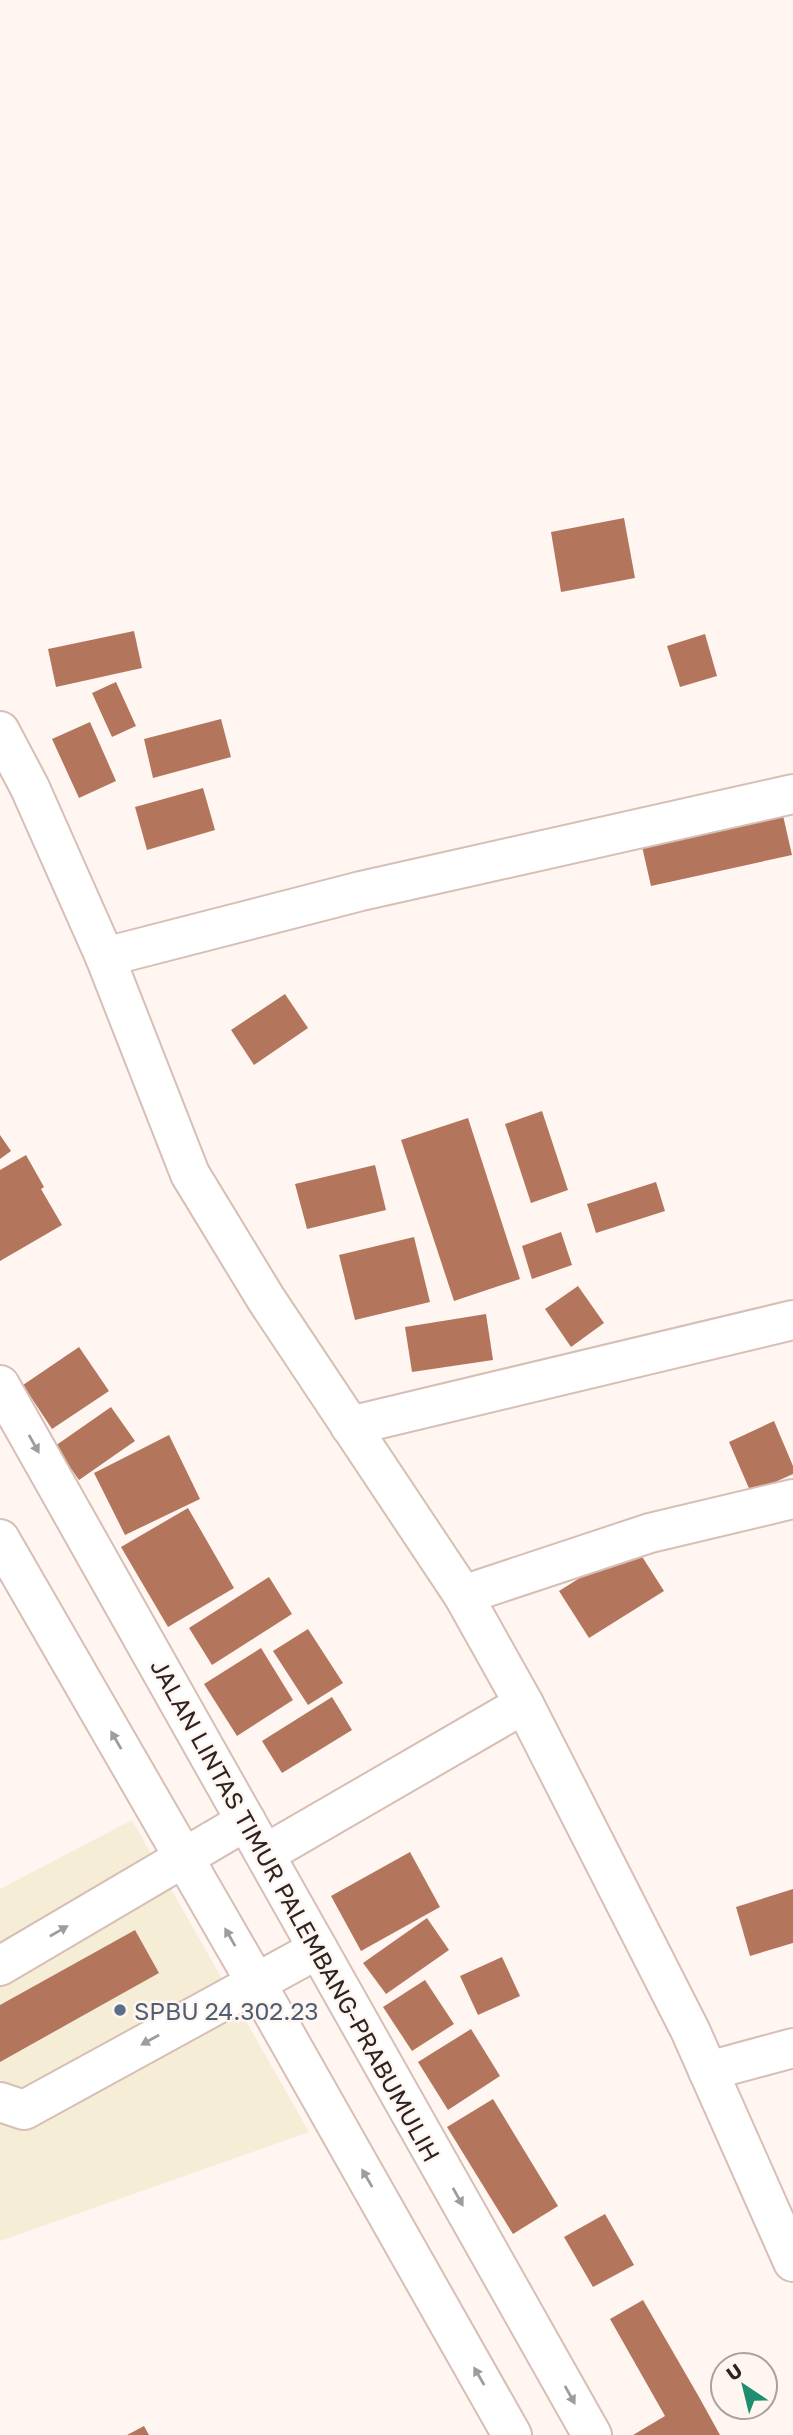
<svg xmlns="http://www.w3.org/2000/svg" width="793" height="2435" font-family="'Golos Text',sans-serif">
<rect width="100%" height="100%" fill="#fff5f1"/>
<!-- commercial -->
<path fill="#f6edd7" d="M 132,1820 L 309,2132 L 0,2241 L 0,1889 Z"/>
<!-- building -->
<g fill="#b3765d">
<path d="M 624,518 L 635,578 L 561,592 L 551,532 Z"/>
<path d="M 134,631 L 142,668 L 56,687 L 48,649 Z"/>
<path d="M 705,634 L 717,676 L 680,687 L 667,646 Z"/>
<path d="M 116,682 L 136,726 L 112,737 L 92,693 Z"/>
<path d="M 221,719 L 231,757 L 153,778 L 144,739 Z"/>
<path d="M 90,722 L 116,781 L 79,798 L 52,739 Z"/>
<path d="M 203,788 L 215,830 L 147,850 L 135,807 Z"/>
<path d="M 782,811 L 792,855 L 651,886 L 641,842 Z"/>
<path d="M 285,994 L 308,1028 L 254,1065 L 231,1030 Z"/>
<path d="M 542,1111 L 568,1190 L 531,1203 L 505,1124 Z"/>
<path d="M 468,1118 L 520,1279 L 454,1301 L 401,1140 Z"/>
<path d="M 0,1135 L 11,1151 L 0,1159 Z"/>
<path d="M 26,1155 L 44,1187 L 41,1189 L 62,1225 L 0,1261 L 0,1170 Z"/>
<path d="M 375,1165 L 386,1210 L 307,1229 L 295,1184 Z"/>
<path d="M 656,1182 L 665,1211 L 596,1233 L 587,1204 Z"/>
<path d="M 561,1232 L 572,1265 L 532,1279 L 522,1246 Z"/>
<path d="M 414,1237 L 430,1302 L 355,1320 L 339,1255 Z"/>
<path d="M 578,1286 L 604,1323 L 571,1347 L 545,1309 Z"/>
<path d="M 486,1314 L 493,1360 L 412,1372 L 405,1327 Z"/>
<path d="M 79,1347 L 109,1391 L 52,1429 L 23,1385 Z"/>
<path d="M 111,1407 L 135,1441 L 79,1480 L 55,1446 Z"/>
<path d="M 774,1421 L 793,1466 L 793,1474 L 751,1493 L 729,1442 Z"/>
<path d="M 169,1435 L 200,1499 L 125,1535 L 94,1473 Z"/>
<path d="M 188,1508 L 234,1588 L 168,1627 L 121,1547 Z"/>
<path d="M 634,1544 L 664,1591 L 589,1638 L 559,1591 Z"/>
<path d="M 269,1577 L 292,1614 L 212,1665 L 189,1628 Z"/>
<path d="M 308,1629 L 343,1683 L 308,1705 L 273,1651 Z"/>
<path d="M 261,1648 L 293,1700 L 237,1736 L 204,1684 Z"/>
<path d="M 332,1697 L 352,1730 L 282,1773 L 262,1741 Z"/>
<path d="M 410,1852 L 440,1907 L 361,1951 L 331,1896 Z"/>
<path d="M 793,1889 L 793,1943 L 750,1956 L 736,1907 Z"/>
<path d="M 427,1918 L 449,1950 L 386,1994 L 363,1963 Z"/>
<path d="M 135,1930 L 159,1973 L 0,2062 L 0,2005 Z"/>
<path d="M 502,1957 L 520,1996 L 478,2015 L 460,1976 Z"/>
<path d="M 425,1980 L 454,2024 L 412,2051 L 383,2007 Z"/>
<path d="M 471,2029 L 500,2076 L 448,2110 L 418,2062 Z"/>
<path d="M 493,2099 L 558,2206 L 513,2234 L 447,2127 Z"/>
<path d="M 605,2214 L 634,2265 L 593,2287 L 564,2237 Z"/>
<path d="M 643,2300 L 699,2397 L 720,2435 L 633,2435 L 665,2416 L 610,2319 Z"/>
<path d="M 144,2426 L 149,2435 L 127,2435 Z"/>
</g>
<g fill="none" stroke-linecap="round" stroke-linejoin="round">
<!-- minor casing -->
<g stroke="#d6bfb5" stroke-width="42">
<g id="minor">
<path d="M 0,731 L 30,788 L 105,957"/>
<path d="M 350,1426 L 793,1320"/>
<path d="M 463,1595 L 650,1533 L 793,1499"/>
<path d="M 524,1704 L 463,1595 L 266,1299 L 190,1174 L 105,957 L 361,891 L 793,794"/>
<path d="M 265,1854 L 524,1704 L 690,2030 L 793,2262"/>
<path d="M 0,1966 L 246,1821"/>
<path d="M 708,2071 L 793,2048"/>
<path d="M 0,2102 L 24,2110 L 318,1949"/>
</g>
</g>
<!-- highway casing -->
<g stroke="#d6bfb5" stroke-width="42">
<g id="highway">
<path d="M 0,1385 L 592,2435"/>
<path d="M 0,1539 L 255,1981 L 512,2435"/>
</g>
</g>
<!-- minor -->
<use href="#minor" stroke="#fff" stroke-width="38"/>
<!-- highway -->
<use href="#highway" stroke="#fff" stroke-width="38"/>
</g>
<!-- one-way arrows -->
<defs><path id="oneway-solid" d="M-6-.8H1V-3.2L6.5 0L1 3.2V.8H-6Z" transform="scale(1.75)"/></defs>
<g fill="#a09c9b">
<use href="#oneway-solid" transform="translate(34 1444) rotate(61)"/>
<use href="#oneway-solid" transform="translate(116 1740) rotate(-120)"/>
<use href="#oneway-solid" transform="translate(59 1931) rotate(-30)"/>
<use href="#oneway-solid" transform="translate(230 1937) rotate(-120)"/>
<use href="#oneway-solid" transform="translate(150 2040) rotate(151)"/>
<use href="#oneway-solid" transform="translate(367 2178) rotate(-120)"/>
<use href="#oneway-solid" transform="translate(458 2197) rotate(61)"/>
<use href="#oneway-solid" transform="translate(479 2376) rotate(-120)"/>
<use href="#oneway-solid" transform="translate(570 2395) rotate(61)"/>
</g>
<!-- markers -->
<circle fill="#5c6f8a" stroke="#fff5f1" stroke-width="2.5" cx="120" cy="2010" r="7"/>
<g text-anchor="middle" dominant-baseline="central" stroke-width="5" stroke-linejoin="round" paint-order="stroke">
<!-- street labels -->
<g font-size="24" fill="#2d2421" stroke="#fff5f1">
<text transform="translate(296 1910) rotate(61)">JALAN LINTAS TIMUR PALEMBANG-PRABUMULIH</text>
</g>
<!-- service labels -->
<g font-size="24" fill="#4e5e75" stroke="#fff5f1" text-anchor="start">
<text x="134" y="2010">SPBU 24.302.23</text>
</g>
</g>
<!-- north arrow -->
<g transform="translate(744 2386) rotate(325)"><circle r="33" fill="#fff5f1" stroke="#aba19e" stroke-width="2"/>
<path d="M0-5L12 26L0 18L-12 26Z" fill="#1e8e6e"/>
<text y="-10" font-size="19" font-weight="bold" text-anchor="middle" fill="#2d2421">U</text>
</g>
</svg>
